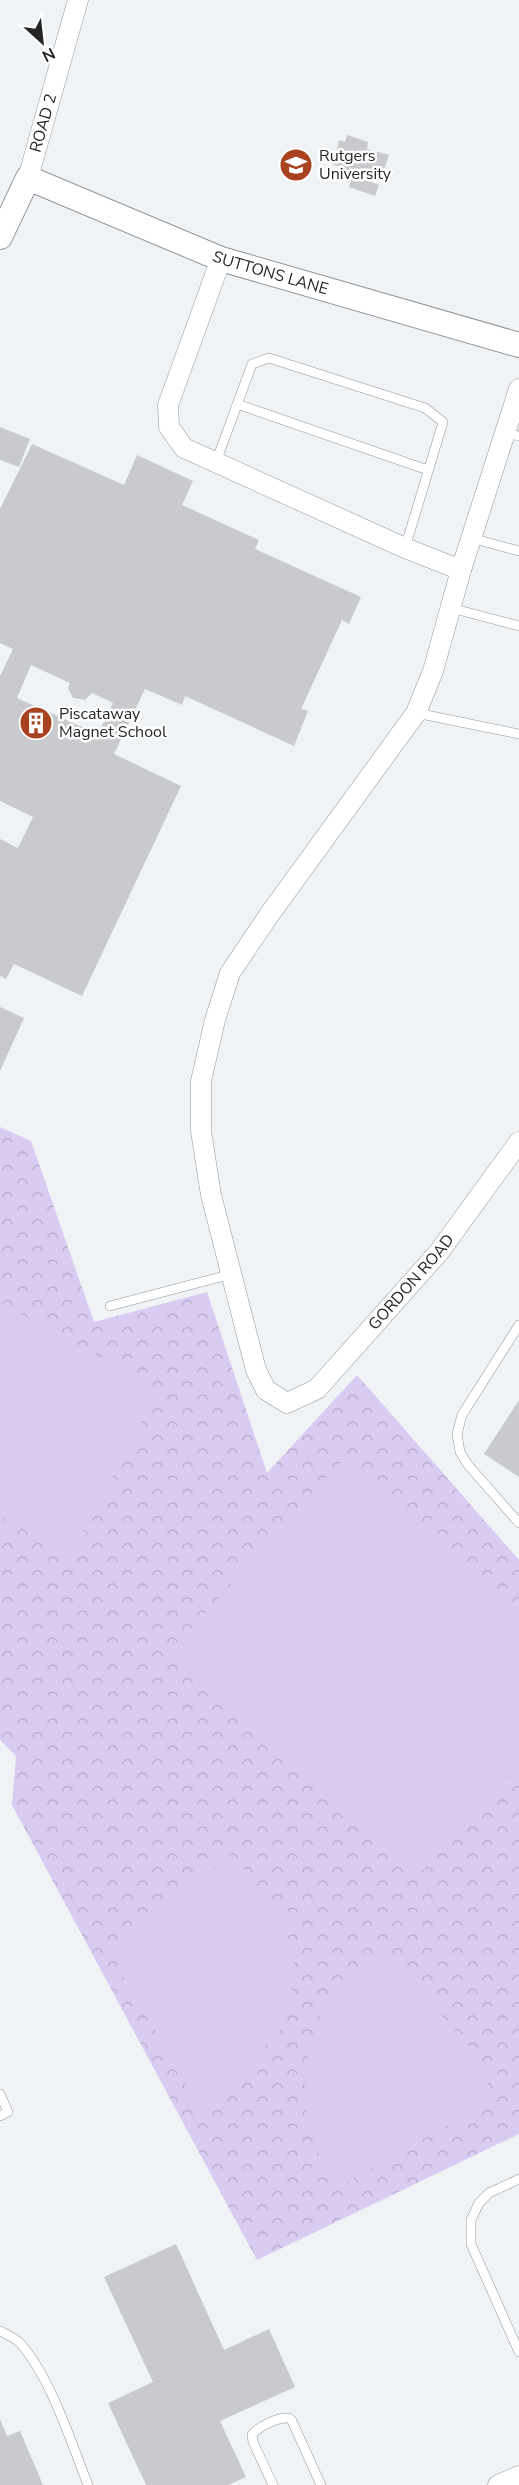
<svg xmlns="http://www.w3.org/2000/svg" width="519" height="2485" font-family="'Nunito Sans',sans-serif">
<defs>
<pattern id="park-crowns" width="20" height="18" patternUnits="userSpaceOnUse" patternTransform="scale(1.5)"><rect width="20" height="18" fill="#dacbf2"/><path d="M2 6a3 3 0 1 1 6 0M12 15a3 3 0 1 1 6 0" fill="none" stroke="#bbaecf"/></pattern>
</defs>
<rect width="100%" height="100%" fill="#f0f3f5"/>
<!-- park -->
<path fill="url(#park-crowns)" d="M 0,1127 L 31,1141 L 94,1322 L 207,1292 L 267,1473 L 357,1375 L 519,1560 L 519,2134 L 257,2260 L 12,1805 L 16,1756 L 0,1740 Z"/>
<!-- pitch -->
<g fill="#dacbf2">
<path d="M 0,1303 L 160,1389 L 70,1554 L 0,1517 Z"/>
<path d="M 340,1462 L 519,1620 L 519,1763 L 419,1875 L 169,1654 Z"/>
<path d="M 231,1854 L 280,1914 L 296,1968 L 285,2025 L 242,2073 L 200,2107 L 117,1966 L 124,1948 Z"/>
<path d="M 383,1950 L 492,2072 L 479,2108 L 338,2187 L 320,2157 L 307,2117 L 304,2074 L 316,2024 L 338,1983 Z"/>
</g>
<!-- building -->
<g fill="#c9cacd" fill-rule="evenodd">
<path d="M 347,135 L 368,142 L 367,149 L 389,155 L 382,175 L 369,171 L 366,180 L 379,185 L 375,196 L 349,187 L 352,177 L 350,176 L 351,171 L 334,165 L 339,140 L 345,142 Z"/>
<path d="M 0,427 L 30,439 L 19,467 L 0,460 Z"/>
<path d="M 32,444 L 124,485 L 137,455 L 193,481 L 182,505 L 259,540 L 255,549 L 361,597 L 349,624 L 342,620 L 301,709 L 308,711 L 294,746 L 185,696 L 182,705 L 145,689 L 114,754 L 181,786 L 82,996 L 14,964 L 6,979 L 0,976 L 0,839 L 18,848 L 33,817 L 0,801 L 0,676 L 13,649 L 0,643 L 0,509 ZM 31,665 L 70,683 L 68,688 L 73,698 L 85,700 L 92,693 L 113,703 L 98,734 L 17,698 Z"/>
<path d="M 0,1007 L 24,1018 L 0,1071 Z"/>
<path d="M 519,1400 L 519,1477 L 484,1454 Z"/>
<path d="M 176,2244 L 224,2350 L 269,2329 L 295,2387 L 220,2421 L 246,2477 L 228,2485 L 146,2485 L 108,2403 L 153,2382 L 104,2277 Z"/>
<path d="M 0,2419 L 7,2436 L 20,2431 L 43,2485 L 0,2485 Z"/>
</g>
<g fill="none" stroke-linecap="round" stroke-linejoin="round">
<!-- service casing -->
<g stroke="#939598" stroke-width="10">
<g id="service">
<path d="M 237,404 L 428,470"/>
<path d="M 506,433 L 519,436"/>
<path d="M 216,462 L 252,364 L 269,358 L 425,408 L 443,422 L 405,548"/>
<path d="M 471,538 L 519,551"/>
<path d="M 451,608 L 519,626"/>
<path d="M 416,713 L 519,734"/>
<path d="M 110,1306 L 232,1274"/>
<path d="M 519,1325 L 462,1415 L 457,1434 L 460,1452 L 468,1465 L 519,1523"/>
<path d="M 0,2094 L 8,2112 L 0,2116"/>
<path d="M 519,2179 L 489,2193 L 479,2203 L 471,2220 L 471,2244 L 519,2352"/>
<path d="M 0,2331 C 6,2334 15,2338 20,2343 C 51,2378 71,2442 88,2485"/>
<path d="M 273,2485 L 253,2442 L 252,2435 C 259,2426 278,2417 289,2418 L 292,2421 L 321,2485"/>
</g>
</g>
<!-- minor casing -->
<g stroke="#939598" stroke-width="21">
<g id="minor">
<path id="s1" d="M 28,178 L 78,0"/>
<path d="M 221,259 L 168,405 L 169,427 L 184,448 L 405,548 L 461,570"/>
<path id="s2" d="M 519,389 L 461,570 L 433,671 L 416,713 L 269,915 L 230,973 L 215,1020 L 201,1081 L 201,1131 L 211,1195 L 256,1370 L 266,1390 L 287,1403 L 317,1389 L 439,1252 L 519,1142"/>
<path d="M 498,2485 L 519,2476"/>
</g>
</g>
<!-- tertiary casing -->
<g stroke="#939598" stroke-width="26">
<g id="tertiary">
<path id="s3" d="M 0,237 L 28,178 L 221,259 L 519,345"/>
</g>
</g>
<!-- service -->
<use href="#service" stroke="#fff" stroke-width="9"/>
<!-- minor -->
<use href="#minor" stroke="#fff" stroke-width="20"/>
<!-- tertiary -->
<use href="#tertiary" stroke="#fff" stroke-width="24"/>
</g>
<!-- icons -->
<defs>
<g id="university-disc" transform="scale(1.725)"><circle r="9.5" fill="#a9421f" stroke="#fff"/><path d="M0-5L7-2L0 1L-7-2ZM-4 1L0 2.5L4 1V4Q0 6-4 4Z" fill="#fff"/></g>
<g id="building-disc" transform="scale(1.725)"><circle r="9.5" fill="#a9421f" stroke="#fff"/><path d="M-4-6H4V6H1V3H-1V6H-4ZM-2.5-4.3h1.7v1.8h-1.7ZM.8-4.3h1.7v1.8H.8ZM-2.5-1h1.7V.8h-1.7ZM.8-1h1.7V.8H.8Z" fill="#fff"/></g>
</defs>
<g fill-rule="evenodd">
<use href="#university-disc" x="296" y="165"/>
<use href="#building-disc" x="36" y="723"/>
</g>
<g text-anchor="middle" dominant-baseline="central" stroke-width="5" stroke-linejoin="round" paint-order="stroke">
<!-- street labels -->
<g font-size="16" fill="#242526" stroke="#fff">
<text stroke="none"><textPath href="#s1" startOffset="57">ROAD 2</textPath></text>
<text stroke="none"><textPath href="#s3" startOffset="326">SUTTONS LANE</textPath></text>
<text stroke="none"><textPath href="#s2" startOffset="1290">GORDON ROAD</textPath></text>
</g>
<!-- poi labels -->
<g font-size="16" fill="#242526" stroke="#fff" text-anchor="start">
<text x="319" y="156">Rutgers<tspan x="319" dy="18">University</tspan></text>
<text x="59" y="714">Piscataway<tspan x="59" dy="18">Magnet School</tspan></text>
</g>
</g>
<!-- north arrow -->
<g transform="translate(42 42) rotate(153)" stroke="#ffffff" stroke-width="4.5" paint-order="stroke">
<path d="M0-4.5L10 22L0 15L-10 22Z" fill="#242526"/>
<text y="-9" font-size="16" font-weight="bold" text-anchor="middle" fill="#242526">N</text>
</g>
</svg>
